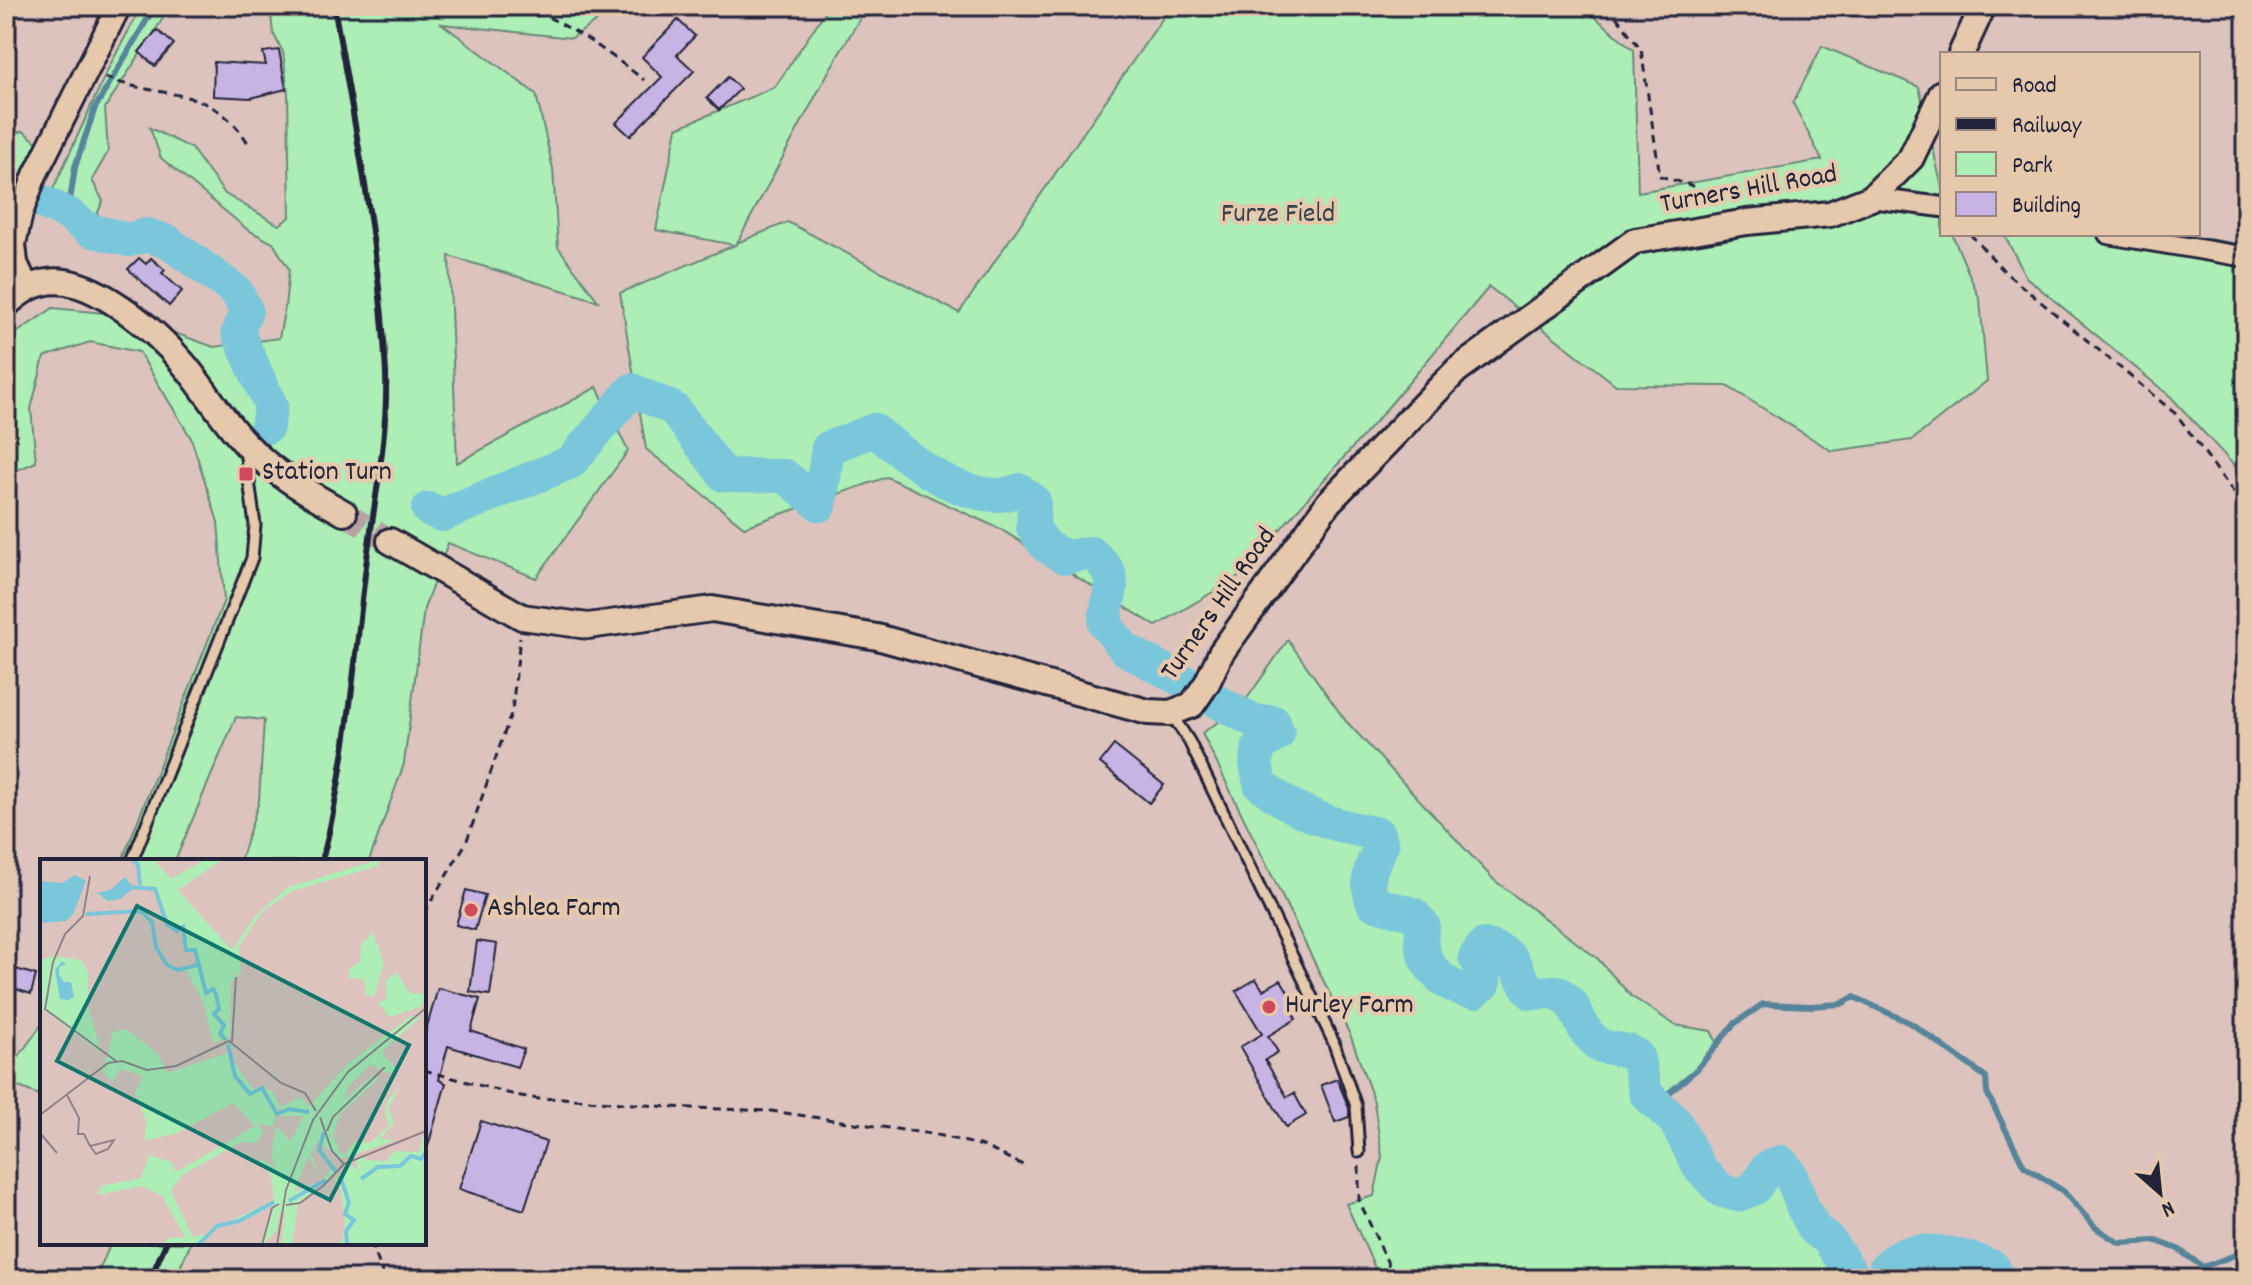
<svg xmlns="http://www.w3.org/2000/svg" width="2252" height="1285" font-family="Dekko,sans-serif">
<rect width="100%" height="100%" fill="#ddc3be"/>
<filter id="ink" filterUnits="userSpaceOnUse"><feTurbulence type="fractalNoise" baseFrequency=".0125" numOctaves="2"/><feDisplacementMap in="SourceGraphic" scale="16" xChannelSelector="R" yChannelSelector="G"/><feConvolveMatrix kernelMatrix="1 2 1 2 8 2 1 2 1" color-interpolation-filters="sRGB"/></filter>
<g filter="url(#ink)">
<!-- green -->
<g fill="#adeeb6" stroke="#688878" stroke-width="2">
<path d="M 142,6 L 171,6 L 105,108 L 108,152 L 92,180 L 103,201 L 91,228 L 53,204 L 49,198 L 110,65 Z"/>
<path d="M 270,6 L 566,8 L 618,6 L 572,38 L 442,24 L 536,94 L 553,169 L 558,247 L 598,301 L 449,256 L 457,463 L 597,387 L 628,451 L 536,578 L 448,543 L 424,609 L 404,764 L 369,861 L 240,861 L 259,801 L 264,720 L 236,717 L 175,861 L 122,861 L 224,600 L 218,522 L 191,438 L 139,352 L 90,342 L 44,357 L 31,409 L 36,462 L 6,475 L 6,349 L 18,332 L 53,308 L 124,315 L 214,347 L 279,338 L 285,307 L 289,269 L 273,243 L 248,230 L 161,158 L 150,128 L 191,148 L 225,194 L 279,225 L 290,217 L 288,93 L 283,52 L 273,33 Z"/>
<path d="M 829,6 L 867,6 L 829,71 L 737,243 L 788,222 L 959,313 L 1171,6 L 1582,6 L 1634,50 L 1638,192 L 1822,160 L 1793,103 L 1822,46 L 1919,87 L 1942,188 L 1942,234 L 1952,234 L 1980,300 L 1987,381 L 1912,440 L 1832,451 L 1727,386 L 1616,385 L 1489,287 L 1384,412 L 1238,577 L 1156,626 L 1000,529 L 887,477 L 744,527 L 646,449 L 620,293 L 735,245 L 656,230 L 677,128 L 775,87 Z"/>
<path d="M 23,131 L 38,143 L 7,236 L 10,266 L 6,276 L 6,136 Z"/>
<path d="M 2004,234 L 2177,234 L 2246,245 L 2246,489 L 2232,463 L 2171,397 L 2026,277 Z"/>
<path d="M 1288,640 L 1345,720 L 1494,880 L 1598,959 L 1631,996 L 1675,1025 L 1711,1031 L 1717,1043 L 1697,1069 L 1657,1104 L 1675,1121 L 1700,1169 L 1722,1191 L 1738,1195 L 1755,1188 L 1767,1168 L 1781,1162 L 1790,1173 L 1803,1208 L 1815,1230 L 1828,1239 L 1855,1279 L 1380,1279 L 1346,1204 L 1374,1196 L 1382,1157 L 1374,1102 L 1351,1037 L 1202,733 L 1241,707 Z"/>
<path d="M 42,1024 L 42,1096 L 6,1082 L 6,1074 Z"/>
<path d="M 111,1243 L 191,1243 L 175,1279 L 95,1279 Z"/>
<path d="M 1921,1252 L 1969,1257 L 1993,1267 L 1999,1279 L 1887,1279 L 1886,1267 L 1899,1256 Z"/>
</g>
<g fill="none" stroke-linecap="round" stroke-linejoin="round">
<!-- stream -->
<g stroke="#57849a" stroke-width="6">
<path d="M 68,214 L 75,167 L 95,108 L 155,6"/>
<path d="M 1656,1104 L 1697,1069 L 1734,1024 L 1763,1004 L 1811,1006 L 1841,1004 L 1854,997 L 1912,1024 L 1986,1077 L 1987,1093 L 2024,1166 L 2063,1191 L 2096,1228 L 2119,1243 L 2157,1241 L 2178,1249 L 2203,1267 L 2246,1251"/>
</g>
<!-- river -->
<g stroke="#7ac6da" stroke-width="34">
<path d="M 6,185 L 12,192"/>
<path d="M 41,201 L 68,214 L 90,230 L 129,240 L 147,235 L 168,242 L 236,291 L 246,310 L 238,333 L 271,406 L 267,427"/>
<path d="M 428,509 L 442,515 L 571,462 L 632,390 L 674,409 L 724,475 L 785,476 L 820,505 L 828,448 L 874,430 C 909,458 948,493 995,495 C 1003,496 1013,492 1020,490 L 1034,501 L 1033,528 L 1046,546 L 1065,557 L 1091,553 C 1123,577 1107,591 1105,624 L 1125,649 L 1187,683"/>
<path d="M 1216,701 L 1256,722 L 1274,722 L 1278,734 L 1259,747 L 1256,763 L 1260,784 C 1294,813 1334,826 1378,834 L 1382,845 C 1371,865 1364,881 1373,903 L 1413,914 L 1423,925 C 1415,959 1440,988 1474,992 L 1484,984 L 1484,971 L 1475,957 L 1484,945 C 1523,955 1510,968 1532,993 L 1558,992 L 1571,1003 L 1586,1032 L 1600,1046 L 1629,1051 L 1637,1056 L 1646,1094 L 1675,1121 L 1700,1169 L 1722,1191 L 1738,1195 L 1755,1188 L 1767,1168 L 1781,1162 L 1790,1173 L 1803,1208 L 1815,1230 L 1828,1239 L 1855,1279"/>
<path d="M 1887,1279 L 1886,1267 C 1891,1263 1896,1257 1902,1255 C 1930,1246 1967,1256 1993,1267 L 1999,1279"/>
</g>
</g>
<!-- building -->
<g fill="#c8b4e4" stroke="#22223b" stroke-width="2">
<path d="M 678,20 L 695,36 L 677,55 L 694,71 L 630,136 L 616,123 L 662,77 L 642,57 Z"/>
<path d="M 157,30 L 174,44 L 155,66 L 139,52 Z"/>
<path d="M 279,50 L 286,89 L 251,98 L 213,96 L 214,62 L 266,65 L 263,52 Z"/>
<path d="M 728,77 L 740,89 L 719,110 L 707,98 Z"/>
<path d="M 139,258 L 146,264 L 151,258 L 165,270 L 162,273 L 182,291 L 169,306 L 128,269 Z"/>
<path d="M 1114,745 L 1164,785 L 1149,803 L 1100,763 Z"/>
<path d="M 466,890 L 485,895 L 475,930 L 456,925 Z"/>
<path d="M 477,941 L 497,944 L 490,995 L 470,992 Z"/>
<path d="M 6,966 L 36,975 L 31,994 L 6,986 Z"/>
<path d="M 1256,979 L 1263,990 L 1281,980 L 1296,1005 L 1290,1008 L 1296,1019 L 1268,1036 L 1278,1052 L 1265,1060 L 1287,1097 L 1294,1093 L 1306,1115 L 1286,1127 L 1240,1047 L 1262,1034 L 1236,991 Z"/>
<path d="M 438,988 L 480,999 L 471,1031 L 524,1049 L 517,1067 L 448,1046 L 439,1080 L 446,1083 L 428,1146 L 424,1145 L 424,1037 Z"/>
<path d="M 1337,1079 L 1349,1108 L 1349,1117 L 1335,1122 L 1321,1085 Z"/>
<path d="M 481,1121 L 546,1142 L 524,1210 L 459,1189 Z"/>
</g>
<g fill="none" stroke-linecap="round" stroke-linejoin="round">
<!-- secondary-tunnel -->
<path stroke="#b8a3a4" stroke-width="24" stroke-dasharray="24 12" stroke-linecap="butt" d="M 344,513 L 390,541"/>
<!-- service casing -->
<g stroke="#22223b" stroke-width="15">
<g id="service">
<path d="M 1172,715 L 1189,741 L 1333,1041 L 1356,1106 L 1359,1152"/>
<path d="M 132,861 L 252,558 L 255,525 L 245,450"/>
</g>
</g>
<!-- minor casing -->
<g stroke="#22223b" stroke-width="24">
<g id="minor">
<path d="M 1871,198 L 1942,207"/>
<path d="M 2108,234 L 2246,257"/>
</g>
</g>
<!-- tertiary casing -->
<g stroke="#22223b" stroke-width="28">
<path id="tertiary" d="M 27,287 L 16,263 L 14,244 L 21,213 L 35,175 L 119,6"/>
</g>
<!-- secondary casing -->
<g stroke="#22223b" stroke-width="30">
<g id="secondary">
<path d="M 1961,54 L 1983,6"/>
<path d="M 6,305 C 22,289 42,278 66,282 C 105,289 156,331 181,361 C 204,387 221,418 245,443 C 275,475 307,492 344,513"/>
<path d="M 390,541 L 522,617 L 588,626 L 712,609 L 877,637 L 1148,712 L 1170,713 L 1192,705 L 1207,683 L 1221,653 L 1329,502 L 1457,370 L 1635,241 L 1747,222 L 1830,214 L 1871,198 L 1911,158 L 1942,93"/>
</g>
</g>
<!-- path -->
<g stroke="#22223b" stroke-width="3" stroke-dasharray="8 6" stroke-linecap="butt">
<path d="M 523,6 C 570,25 604,49 644,80"/>
<path d="M 1608,6 L 1641,49 L 1660,176 L 1690,185 L 1724,203"/>
<path d="M 105,77 C 161,101 210,82 248,143"/>
<path d="M 1970,234 L 2006,273 L 2177,415 L 2246,510"/>
<path d="M 424,913 L 466,843 L 512,711 L 520,637"/>
<path d="M 424,1070 L 515,1095 L 539,1099 L 563,1098 L 670,1107 L 771,1111 L 938,1135 L 983,1146 L 1025,1166"/>
<path d="M 1359,1166 L 1359,1200 L 1395,1279"/>
<path d="M 371,1243 L 385,1279"/>
</g>
<!-- service -->
<use href="#service" stroke="#e6c9ad" stroke-width="9"/>
<!-- minor -->
<use href="#minor" stroke="#e6c9ad" stroke-width="18"/>
<!-- tertiary -->
<use href="#tertiary" stroke="#e6c9ad" stroke-width="22"/>
<!-- secondary -->
<use href="#secondary" stroke="#e6c9ad" stroke-width="24"/>
<!-- rail -->
<g stroke="#22223b" stroke-width="6">
<path d="M 322,861 C 347,765 354,664 366,566 C 374,502 388,438 386,373 C 380,250 355,127 334,6"/>
<path d="M 150,1279 L 166,1243"/>
</g>
</g>
</g>
<!-- markers -->
<g fill="#d1495b" stroke="#e6c9ad" stroke-width="3">
<rect x="238" y="466" width="16" height="16" rx="4"/>
<circle cx="471" cy="910" r="8"/>
<circle cx="1269" cy="1007" r="8"/>
</g>
<g text-anchor="middle" dominant-baseline="central" stroke-width="8" stroke-linejoin="round" paint-order="stroke">
<!-- street labels -->
<g font-size="28" fill="#22223b" stroke="#e6c9ad">
<text transform="translate(1749 191) rotate(-10)">Turners Hill Road</text>
<text transform="translate(1220 605) rotate(-55)">Turners Hill Road</text>
</g>
<!-- park labels -->
<g font-size="28" fill="#37414d" stroke="#e6c9ad">
<text x="1278" y="216">Furze Field</text>
</g>
<!-- poi labels -->
<g font-size="28" fill="#22223b" stroke="#e6c9ad" text-anchor="start">
<text x="262" y="474">Station Turn</text>
<text x="487" y="910">Ashlea Farm</text>
<text x="1285" y="1007">Hurley Farm</text>
</g>
</g>
<!-- overview -->
<g transform="translate(40 859)">
<rect width="386" height="386" fill="#ddc3be"/>
<path d="M 93,0 L 113,0 L 131,20 L 166,0 L 183,0 L 138,31 L 192,91 L 216,56 L 248,28 L 338,1 L 338,7 L 252,32 L 222,53 L 199,87 L 201,113 L 191,123 L 190,178 L 173,184 L 163,143 L 146,111 L 157,105 L 155,91 L 146,91 L 143,68 L 135,71 L 121,57 L 123,45 L 115,38 L 117,31 L 100,26 L 100,6 ZM 333,74 L 344,104 L 334,138 L 326,136 L 324,120 L 309,119 L 309,111 L 320,102 L 321,85 ZM 13,97 L 41,101 L 48,113 L 48,148 L 62,194 L 3,151 L 0,101 ZM 356,113 L 370,134 L 385,135 L 381,148 L 349,158 L 338,143 L 347,140 L 345,122 ZM 371,157 L 381,158 L 341,193 L 356,210 L 347,215 L 331,205 L 308,228 L 305,240 L 333,216 L 337,221 L 300,255 L 293,276 L 300,294 L 306,295 L 314,283 L 330,284 L 349,267 L 345,251 L 348,241 L 360,226 L 348,250 L 354,264 L 340,280 L 356,281 L 302,300 L 277,283 L 271,295 L 279,316 L 268,297 L 254,333 L 283,321 L 293,308 L 296,314 L 258,344 L 252,386 L 241,386 L 245,355 L 240,352 L 237,371 L 223,386 L 234,346 L 202,363 L 182,366 L 234,341 L 231,317 L 222,305 L 209,303 L 223,301 L 237,310 L 231,297 L 236,268 L 251,282 L 263,257 L 241,257 L 241,248 L 260,238 L 269,247 L 309,204 ZM 86,170 L 118,195 L 127,214 L 188,194 L 212,229 L 232,231 L 239,247 L 233,267 L 217,266 L 224,273 L 216,284 L 201,283 L 142,316 L 131,332 L 152,377 L 165,376 L 158,386 L 121,386 L 130,379 L 145,378 L 122,337 L 102,327 L 57,336 L 61,327 L 101,319 L 109,296 L 131,303 L 136,313 L 215,267 L 193,244 L 135,275 L 105,281 L 106,261 L 95,234 L 103,217 L 80,210 L 72,223 L 63,212 L 73,173 ZM 384,276 L 386,281 L 386,386 L 296,386 L 302,381 L 305,364 L 300,325 L 294,321 L 311,306 L 319,312 L 316,302 L 324,296 L 326,301 L 346,302 L 355,292 L 379,293 Z" fill="#adeeb6"/>
<path d="M 35,16 L 46,22 L 33,55 L 26,62 L 0,64 L 0,22 L 22,24 ZM 85,18 L 94,29 L 80,40 L 68,42 L 57,34 L 70,31 ZM 22,102 L 26,105 L 19,108 L 19,115 L 24,123 L 31,123 L 34,138 L 28,141 L 20,140 L 15,111 Z" fill="#7ac6da"/>
<path fill="none" stroke="#7ac6da" stroke-width="4" d="M 92,0 L 98,6 L 100,26M 90,28 L 115,30 L 127,65 L 137,72 L 143,68 L 146,91 L 155,91 L 166,134 L 173,130 L 176,135 L 179,150 L 174,155 L 184,166 L 180,175 L 186,181M 46,55 L 101,52 L 112,63 L 116,88 L 127,106 L 138,111 L 157,106M 188,185 L 195,217 L 210,235 L 222,229 L 237,255 L 249,250 L 269,253M 284,273 L 279,291 L 297,314M 300,317 L 309,343 L 305,355 L 314,361 L 306,372 L 307,386M 321,320 L 338,308 L 360,307 L 371,297 L 381,300 L 386,293M 249,342 L 286,321M 85,386 L 112,386M 127,386 L 158,386 L 177,367 L 199,362 L 234,343"/>
<path fill="none" stroke="#92838a" stroke-width="2" d="M 50,17 L 43,57 L 25,75 L 13,103 L 5,150 L 76,202M 192,183 L 196,118M 27,236 L 39,259 L 38,275 L 44,275 L 50,287 L 74,281 L 68,290 L 56,295 L 50,287M 0,256 L 68,204 L 82,202 L 107,211 L 136,207 L 189,182 L 241,224 L 265,234 L 276,252M 280,258 L 292,292 L 304,305 L 386,272M 287,272 L 293,258 L 345,208M 0,274 L 17,294M 246,346 L 260,344 L 283,327 L 304,305M 222,386 L 232,349 L 239,345M 237,386 L 246,331 L 273,261 L 308,213 L 386,149"/>
<path fill="#0f766e" fill-opacity="0.15" stroke="#0f766e" stroke-width="4" d="M 97,47 L 369,186 L 290,341 L 17,202 Z"/>
<rect width="386" height="386" fill="none" stroke="#22223b" stroke-width="4"/>
</g>
<!-- margin -->
<rect width="2252" height="1285" fill="none" stroke="#e6c9ad" stroke-width="32"/>
<rect x="16" y="16" width="2220" height="1253" fill="none" stroke="#22223b" stroke-width="3" filter="url(#ink)"/>
<!-- legend -->
<rect x="1940" y="52" width="260" height="184" fill="#e6c9ad" stroke="#98867f" stroke-width="2"/>
<rect x="1956" y="78" width="40" height="12" fill="#e6c9ad" stroke="#98867f" stroke-width="2"/>
<text x="2012" y="92" font-size="24" fill="#22223b">Road</text>
<rect x="1956" y="118" width="40" height="12" fill="#22223b" stroke="#98867f" stroke-width="2"/>
<text x="2012" y="132" font-size="24" fill="#22223b">Railway</text>
<rect x="1956" y="152" width="40" height="24" fill="#adeeb6" stroke="#98867f" stroke-width="2"/>
<text x="2012" y="172" font-size="24" fill="#22223b">Park</text>
<rect x="1956" y="192" width="40" height="24" fill="#c8b4e4" stroke="#98867f" stroke-width="2"/>
<text x="2012" y="212" font-size="24" fill="#22223b">Building</text>
<!-- north arrow -->
<g transform="translate(2160 1193) rotate(153)" stroke="#e6c9ad" stroke-width="6" paint-order="stroke">
<path d="M0-6L14 30L0 20L-14 30Z" fill="#22223b"/>
<text y="-12" font-size="22" font-weight="bold" text-anchor="middle" fill="#22223b">N</text>
</g>
</svg>
